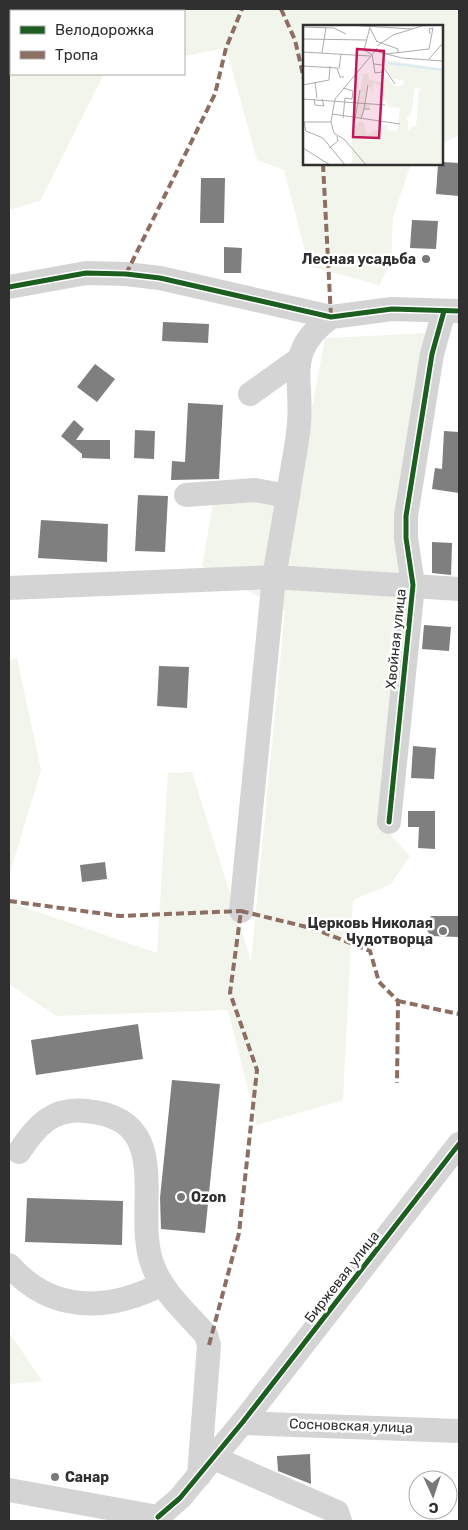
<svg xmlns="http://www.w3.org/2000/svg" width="468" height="1530" font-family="Rubik,sans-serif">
<rect width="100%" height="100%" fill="#fff"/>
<!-- green -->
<g fill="#f2f5ec">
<path d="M 9,9 L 459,9 L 459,132 L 458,135 L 442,144 L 442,26 L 304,26 L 304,164 L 411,164 L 393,217 L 391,264 L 379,285 L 309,266 L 284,170 L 257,160 L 226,48 L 184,56 L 184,11 L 11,11 L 11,74 L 104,74 L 40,201 L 9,210 Z"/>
<path d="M 429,333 L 404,616 L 380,823 L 410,856 L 391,884 L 353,900 L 343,1100 L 257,1125 L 228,1010 L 56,1016 L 9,984 L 9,902 L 157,953 L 168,773 L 192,772 L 251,961 L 285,611 L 202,566 L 215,493 L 295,499 L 325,338 Z"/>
<path d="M 17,658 L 41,770 L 9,876 L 9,660 Z"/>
<path d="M 9,1332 L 42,1381 L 9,1384 Z"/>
</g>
<!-- building -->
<g fill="#7f7f7f">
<path d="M 442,162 L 459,163 L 459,196 L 436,194 L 438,164 Z"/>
<path d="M 201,178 L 225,178 L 224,223 L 200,223 Z"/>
<path d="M 412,220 L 438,221 L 436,249 L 410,248 Z"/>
<path d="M 224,247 L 242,248 L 241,273 L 224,273 Z"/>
<path d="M 163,322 L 209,324 L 208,343 L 162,341 Z"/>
<path d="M 95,364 L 115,379 L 97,402 L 77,387 Z"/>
<path d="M 188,403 L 223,405 L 219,479 L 171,480 L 172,461 L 185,462 Z"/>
<path d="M 74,420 L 84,429 L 76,440 L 110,440 L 110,459 L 82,458 L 82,454 L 61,436 Z"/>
<path d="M 135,430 L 155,431 L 154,459 L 134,458 Z"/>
<path d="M 444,431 L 459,432 L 459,493 L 432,489 L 435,468 L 442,469 Z"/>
<path d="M 138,495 L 168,496 L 165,552 L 135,551 Z"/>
<path d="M 41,520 L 108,524 L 107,562 L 38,558 Z"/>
<path d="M 432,542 L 452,543 L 451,575 L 432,573 Z"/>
<path d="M 424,625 L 451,627 L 449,651 L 422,649 Z"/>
<path d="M 159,666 L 189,667 L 187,708 L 157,706 Z"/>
<path d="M 413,746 L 436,748 L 434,779 L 411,778 Z"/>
<path d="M 408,811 L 435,811 L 435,849 L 418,848 L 419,827 L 408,827 Z"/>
<path d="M 105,862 L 107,879 L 82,882 L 80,865 Z"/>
<path d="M 431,916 L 459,916 L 459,937 L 431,936 L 424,926 Z"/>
<path d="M 138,1024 L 143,1059 L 36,1075 L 31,1040 Z"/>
<path d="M 172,1080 L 220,1084 L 205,1233 L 161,1229 L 160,1198 Z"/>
<path d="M 27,1198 L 123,1201 L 122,1245 L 25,1242 Z"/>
<path d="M 310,1454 L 311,1484 L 278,1471 L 277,1456 Z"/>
</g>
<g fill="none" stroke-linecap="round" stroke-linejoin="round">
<!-- minor -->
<g stroke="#d4d4d4" stroke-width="24">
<path d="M 9,287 L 86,273 L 126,274 L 160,278 L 331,317 L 392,309 L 458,311"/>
<path d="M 250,394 L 299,359"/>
<path d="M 186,495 L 255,490 L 288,496 C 291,472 297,448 299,424 C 303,375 284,352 331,317"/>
<path d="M 9,588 L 274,577 L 459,589"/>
<path d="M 389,822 L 413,585 L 406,538 L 406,516 L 432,354 L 444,311"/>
<path d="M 241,911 L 274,577 L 288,496"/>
<path d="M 19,1152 C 36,1126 53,1107 86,1111 C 179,1119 131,1211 153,1266 C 163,1293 188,1314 206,1335 L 209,1345 L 199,1476"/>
<path d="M 9,1265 C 51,1313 108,1312 162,1284"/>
<path d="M 242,1423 L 459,1431"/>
<path d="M 215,1456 L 223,1462 L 337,1512 L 340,1521"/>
<path d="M 9,1490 L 158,1517 L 155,1521"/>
<path d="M 158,1517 L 180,1498 L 242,1423 L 459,1144"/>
</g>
<!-- quiet -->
<g stroke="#8d6e63" stroke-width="4" stroke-dasharray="8 4" stroke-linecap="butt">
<path d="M 281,9 L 295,40 L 304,79"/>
<path d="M 323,164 L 331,317"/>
<path d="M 126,274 L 215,94 L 226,48 L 242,9"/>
<path d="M 9,901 L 120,916 L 241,911"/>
<path d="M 398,1001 L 459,1014"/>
<path d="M 209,1345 L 239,1233 L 257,1070 L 230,993 L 241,911 L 315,929 L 370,951 L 379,982 L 398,1001 L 397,1083"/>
</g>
<!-- cycleway casing -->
<g stroke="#fff" stroke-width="8">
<g id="cycleway">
<path d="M 9,287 L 86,273 L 126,274 L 160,278 L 331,317 L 392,309 L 459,311"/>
<path d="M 389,822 L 413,585 L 406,538 L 406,516 L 432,354 L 444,311"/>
<path d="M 158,1517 L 180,1498 L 242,1423 L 459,1144"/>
</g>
</g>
<!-- cycleway -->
<use href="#cycleway" stroke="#1b5e20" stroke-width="5"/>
</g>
<!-- markers -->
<g fill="#787878" stroke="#fff" stroke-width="2">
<circle cx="426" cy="259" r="5"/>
<circle cx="443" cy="931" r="5"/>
<circle cx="181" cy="1197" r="5"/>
<circle cx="55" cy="1477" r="5"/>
</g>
<g text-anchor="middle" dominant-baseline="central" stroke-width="5" stroke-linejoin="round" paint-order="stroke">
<!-- poi labels -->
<g font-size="14" font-weight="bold" fill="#303030" stroke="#fff" text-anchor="end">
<text x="416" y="259">Лесная усадьба</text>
<text x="433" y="923">Церковь Николая<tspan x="433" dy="16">Чудотворца</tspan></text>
<text x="191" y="1197" text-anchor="start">Ozon</text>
<text x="65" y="1477" text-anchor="start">Санар</text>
</g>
<!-- street labels -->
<g font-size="14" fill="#303030" stroke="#fff">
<text transform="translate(396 639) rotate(-84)">Хвойная улица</text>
<text transform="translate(342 1277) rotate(-52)">Биржевая улица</text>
<text transform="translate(351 1426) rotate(2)">Сосновская улица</text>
</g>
</g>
<!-- overview -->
<g transform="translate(303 25)">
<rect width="140" height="140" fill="#fff"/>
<path d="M 78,34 L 140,44 L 140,140 L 46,140 L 49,136 L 49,109 L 56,96 L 60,97 L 64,110 L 85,99 L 84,105 L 94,106 L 97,83 L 86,82 L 82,75 L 77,75 L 79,62 L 71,58 L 69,68 L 65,59 L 62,77 L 67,80 L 66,84 L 61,84 L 59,93 L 53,93 L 60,49 L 65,48 L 66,55 L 79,57 L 85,52 L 91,61 L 99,61 L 102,56 L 89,53 ZM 112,62 L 121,65 L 116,65 L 113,102 L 109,101 L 106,107 L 104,92 L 108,89 Z" fill="#f2f5ec" fill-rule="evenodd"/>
<path fill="none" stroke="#daecf2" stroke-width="2.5" d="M 85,38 L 140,45"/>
<path fill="none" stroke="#acacac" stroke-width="1" d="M 45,0 L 109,4M 0,2 L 31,3 L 43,9M 67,2 L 61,25 L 68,29M 67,3 L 74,17M 0,14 L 64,15M 73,16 L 95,24 L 95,28M 74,21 L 90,10 L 122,0M 74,23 L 72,26 L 99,33 L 140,36M 0,27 L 67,31M 19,28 L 23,2M 69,29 L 72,48 L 79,47M 83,29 L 126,24 L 130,3 L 126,4 L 127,9M 126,34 L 140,18M 71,39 L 79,40 L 92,59M 0,41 L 34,43 L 37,52 L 41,52M 36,44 L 38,29M 12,57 L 14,73M 0,60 L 26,55 L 27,41M 40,63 L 50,66 L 49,74 L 42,73 L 40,93M 0,74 L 82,80M 11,74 L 12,80 L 21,81 L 19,74M 61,84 L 65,60M 29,89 L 97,99M 52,94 L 57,65M 58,94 L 61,84 L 67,84M 28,97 L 1,97 L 3,106 L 20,113 L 42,140M 0,123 L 27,140M 26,123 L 35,116 L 34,111M 63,140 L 42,115 L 31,108 L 28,97 L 32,74 L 72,26"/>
<path fill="#c2185b" fill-opacity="0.15" stroke="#c2185b" stroke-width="2.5" d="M 54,24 L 81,26 L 76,113 L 50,112 Z"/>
<rect width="140" height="140" fill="none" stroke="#303030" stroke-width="2.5"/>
</g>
<!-- border -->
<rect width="468" height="1530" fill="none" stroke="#303030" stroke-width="20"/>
<!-- legend -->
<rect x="10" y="10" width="175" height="65" fill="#ffffff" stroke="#acacac"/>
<rect x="20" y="26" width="25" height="8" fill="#1b5e20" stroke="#acacac"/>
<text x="55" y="35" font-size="15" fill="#303030">Велодорожка</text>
<rect x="20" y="51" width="25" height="8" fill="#8d6e63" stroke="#acacac"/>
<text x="55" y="60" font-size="15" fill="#303030">Тропа</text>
<!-- north arrow -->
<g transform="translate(433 1495) rotate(177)"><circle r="24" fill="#ffffff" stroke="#acacac"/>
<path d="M0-4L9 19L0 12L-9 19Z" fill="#787878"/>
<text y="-8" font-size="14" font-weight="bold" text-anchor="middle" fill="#303030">С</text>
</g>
</svg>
